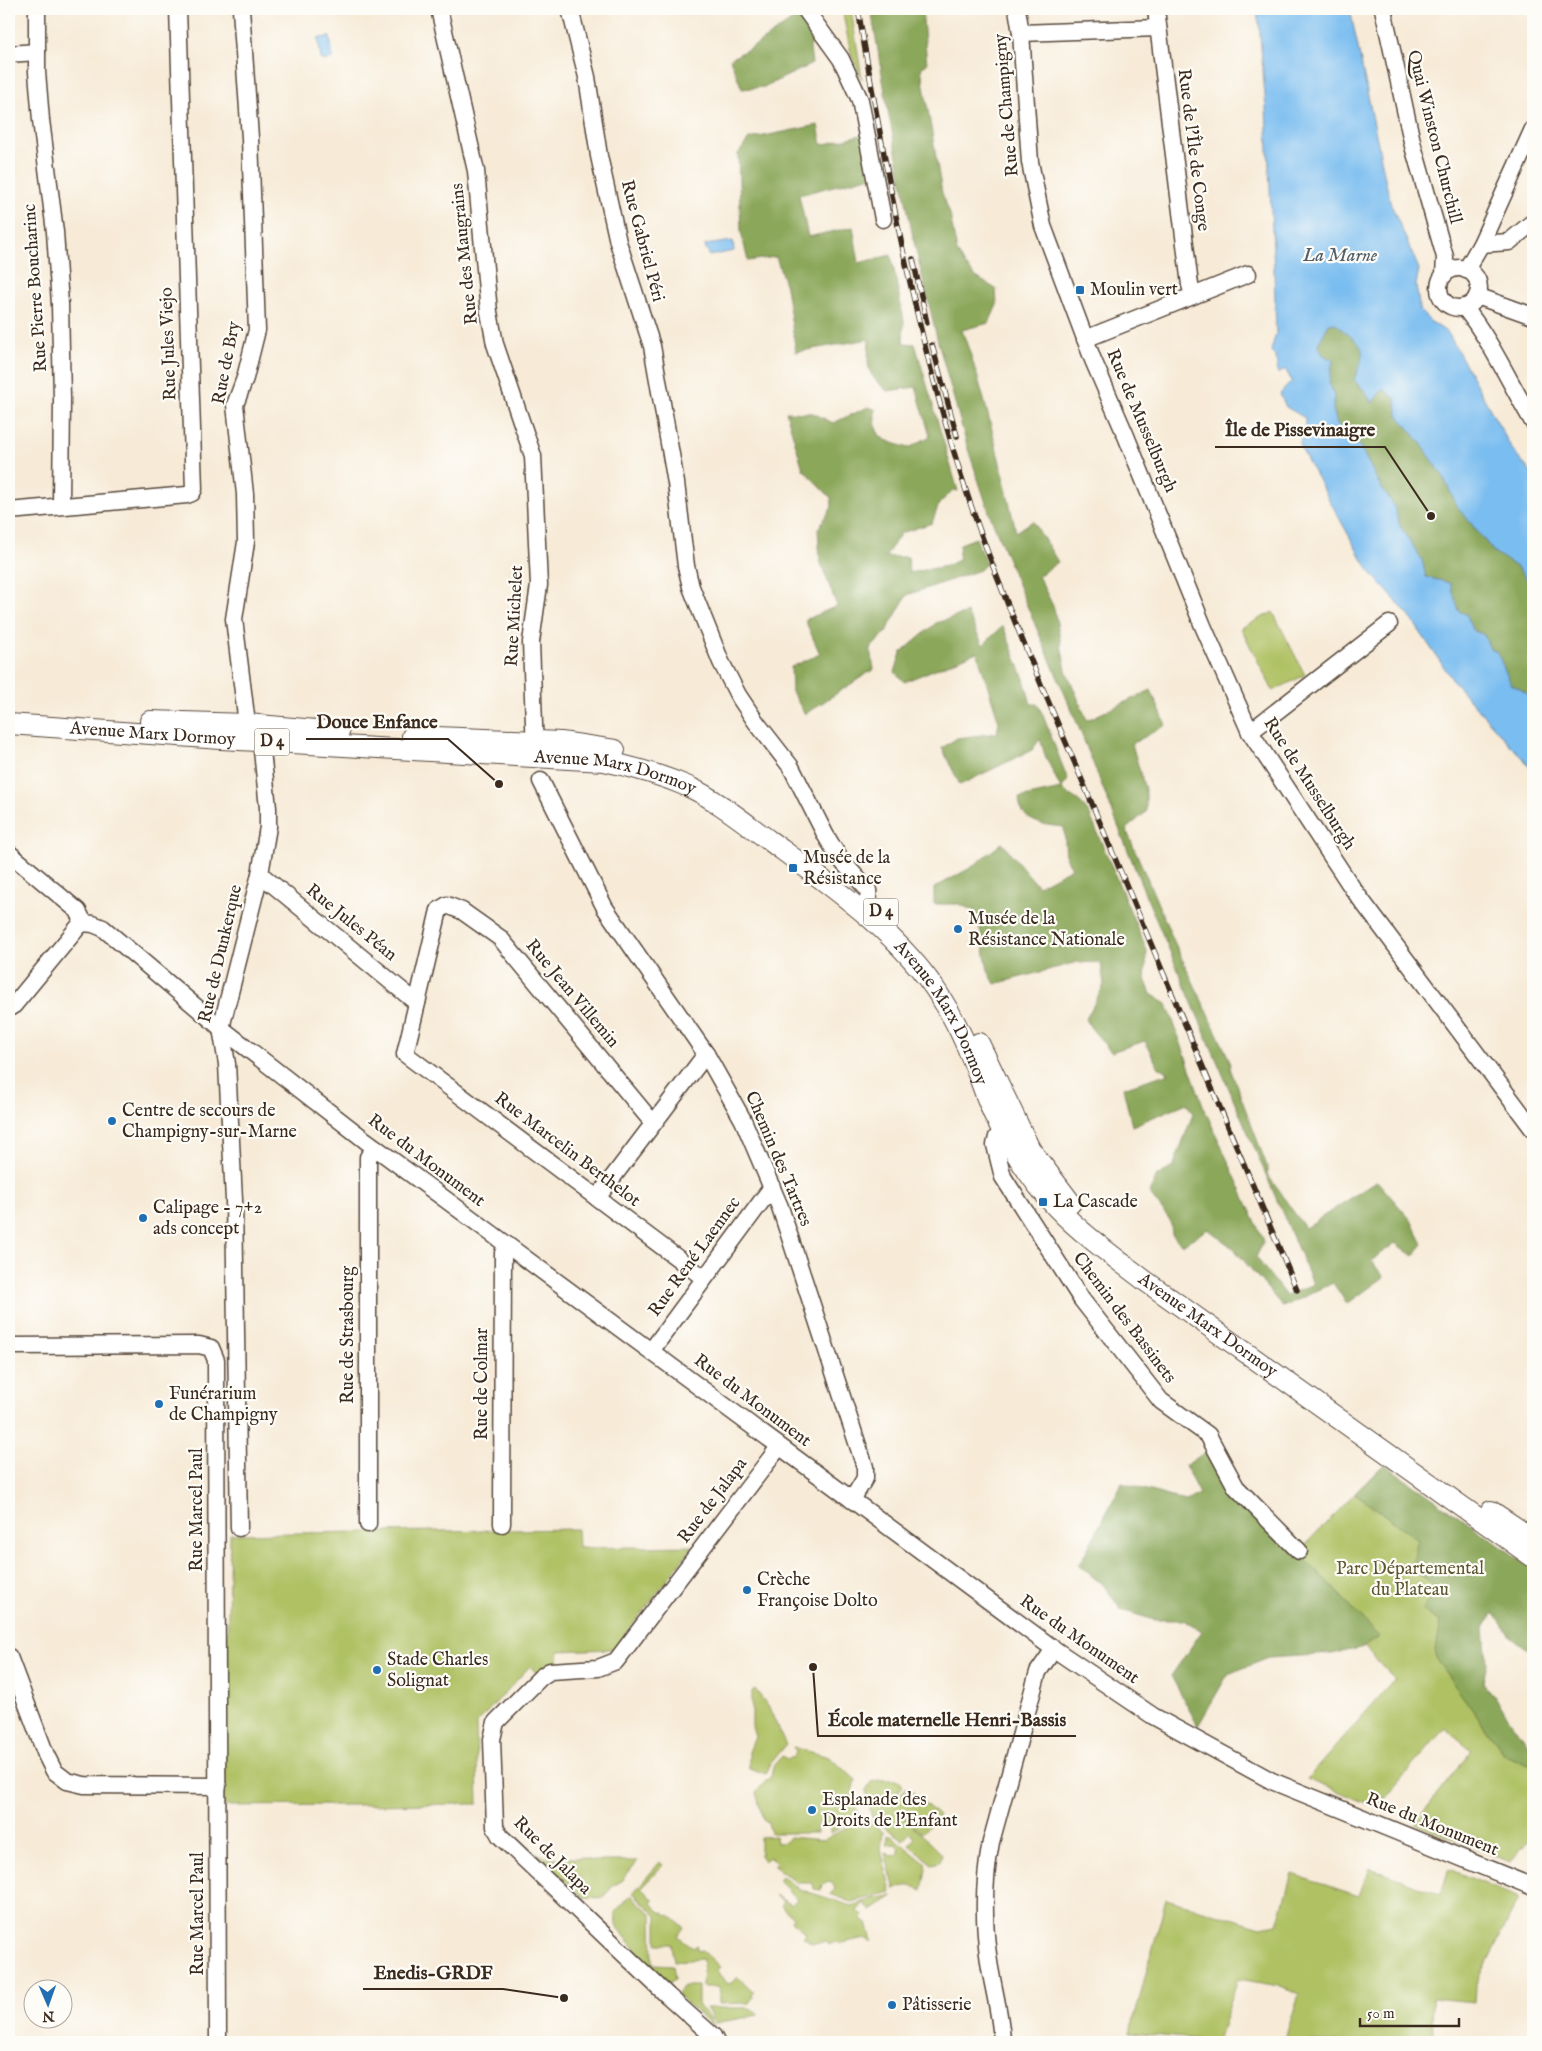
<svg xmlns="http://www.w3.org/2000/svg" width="1542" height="2051" font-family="'IM FELL English',serif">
<rect width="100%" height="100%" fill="#fdfcf7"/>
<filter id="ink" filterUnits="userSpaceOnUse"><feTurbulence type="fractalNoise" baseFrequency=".02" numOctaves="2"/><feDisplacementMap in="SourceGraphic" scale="10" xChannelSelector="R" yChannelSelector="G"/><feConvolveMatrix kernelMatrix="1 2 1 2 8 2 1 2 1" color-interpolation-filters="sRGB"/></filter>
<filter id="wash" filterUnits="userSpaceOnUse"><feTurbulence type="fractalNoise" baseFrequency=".0096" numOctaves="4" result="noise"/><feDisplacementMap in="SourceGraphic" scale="20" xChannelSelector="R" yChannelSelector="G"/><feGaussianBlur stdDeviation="1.12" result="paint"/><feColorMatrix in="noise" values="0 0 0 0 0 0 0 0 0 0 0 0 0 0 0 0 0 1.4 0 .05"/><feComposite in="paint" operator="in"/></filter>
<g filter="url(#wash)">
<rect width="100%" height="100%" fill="#f7ebd8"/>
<!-- green -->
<g fill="#afc164" stroke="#757641">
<path d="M 842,9 L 851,9 L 862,79 L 851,54 Z"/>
<path d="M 1273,612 L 1305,675 L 1273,691 L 1241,628 Z"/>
<path d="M 1384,1464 L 1533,1569 L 1438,1662 L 1505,1755 L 1533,1767 L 1533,1835 L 1510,1862 L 1415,1823 L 1472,1750 L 1445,1728 L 1377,1807 L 1307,1779 L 1395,1679 L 1315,1596 L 1295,1555 Z"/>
<path d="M 577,1529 L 578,1548 L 693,1546 L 614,1649 L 558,1651 L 558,1663 L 537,1674 L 530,1666 L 476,1724 L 478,1804 L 223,1806 L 230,1534 Z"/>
<path d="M 755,1689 L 768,1706 L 786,1745 L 771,1763 L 766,1774 L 749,1768 L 749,1752 L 755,1737 L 752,1727 L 752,1691 Z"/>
<path d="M 793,1747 L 829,1757 L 856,1780 L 852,1797 L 859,1816 L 831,1833 L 828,1824 L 821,1822 L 816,1826 L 817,1833 L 771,1833 L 768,1823 L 763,1820 L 756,1792 L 771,1776 L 773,1766 L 782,1756 L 787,1759 L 794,1757 L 796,1752 Z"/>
<path d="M 881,1780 L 899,1780 L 903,1786 L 891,1800 L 891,1804 L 907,1787 L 939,1816 L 922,1833 L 903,1816 L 942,1854 L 940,1862 L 932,1864 L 909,1845 L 915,1838 L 910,1833 L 903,1840 L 872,1818 L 866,1790 L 871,1782 Z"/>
<path d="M 861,1819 L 868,1820 L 883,1832 L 881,1850 L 891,1892 L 852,1902 L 830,1894 L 835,1889 L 832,1882 L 828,1881 L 822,1885 L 821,1890 L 814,1889 L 813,1883 L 797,1883 L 774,1866 L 777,1864 L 770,1857 L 764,1861 L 760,1855 L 760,1837 L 776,1836 L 777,1843 L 785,1842 L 789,1837 L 824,1840 Z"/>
<path d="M 888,1835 L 893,1837 L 925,1863 L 926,1870 L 922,1890 C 912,1885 905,1884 895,1890 L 885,1853 C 891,1855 894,1858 899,1853 L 899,1848 L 895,1844 L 887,1845 Z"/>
<path d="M 532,1851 L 547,1858 L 583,1858 L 593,1861 L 638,1861 L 620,1882 L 614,1885 L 602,1898 L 583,1897 Z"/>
<path d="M 660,1862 L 663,1865 L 641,1888 L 654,1900 L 652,1902 L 657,1910 L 668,1916 L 670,1915 L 684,1927 L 678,1936 L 693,1948 L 697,1945 L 697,1951 L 702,1950 L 720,1967 L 716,1971 L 727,1983 L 731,1984 L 738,1977 L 754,1992 L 752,1995 L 753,1997 L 749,2003 L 719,2004 L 719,1987 L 702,1987 L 703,1959 L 674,1961 L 672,1944 L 657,1944 L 657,1916 L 633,1893 Z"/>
<path d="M 1369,1868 L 1441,1894 L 1449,1869 L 1519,1898 L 1475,1987 L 1474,2002 L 1432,1998 L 1433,2042 L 1284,2042 L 1299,1994 L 1279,1986 L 1238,1979 L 1218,2041 L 1130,2033 L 1166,1899 L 1261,1927 L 1277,1924 L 1292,1874 L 1359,1896 Z"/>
<path d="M 781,1876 L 799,1889 L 852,1906 L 872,1899 L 892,1896 L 892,1897 L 871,1911 L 864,1903 L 857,1911 L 863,1916 L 862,1920 L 867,1922 L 872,1941 L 870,1942 L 866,1938 L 841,1943 L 835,1942 L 829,1945 L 827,1942 L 812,1943 L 803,1937 L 806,1933 L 791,1921 L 793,1917 L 781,1906 L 784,1902 L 775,1895 L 791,1905 L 797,1899 L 778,1880 Z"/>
<path d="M 631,1895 L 652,1915 L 653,1964 L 673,1965 L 675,1979 L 668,1984 L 635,1953 L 637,1950 L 618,1929 L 615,1912 Z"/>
<path d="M 683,1986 L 698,1986 L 698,2006 L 710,2019 L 714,2027 L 676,1994 Z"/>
<path d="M 706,2008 L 750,2008 L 759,2015 L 715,2023 Z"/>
</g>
<!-- forest -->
<g fill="#8ba75a" stroke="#63683c">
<path d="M 871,9 L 922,9 L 927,64 L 921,68 L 942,193 L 950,214 L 957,252 L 965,265 L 976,277 L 996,289 L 997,305 L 989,323 L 962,330 C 986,395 1000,464 1016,532 L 1033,521 L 1058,562 L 1038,576 L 1054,608 L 1066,670 L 1087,720 L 1151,690 L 1166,725 L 1132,744 L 1146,793 L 1146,812 L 1126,829 L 1173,939 L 1231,1063 L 1230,1068 L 1267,1166 L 1267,1174 L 1305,1228 L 1377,1181 L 1411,1220 L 1423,1244 L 1413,1256 L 1395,1243 L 1371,1261 L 1384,1277 L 1347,1304 L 1333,1283 L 1283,1307 L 1234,1249 L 1208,1229 L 1182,1245 L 1172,1234 L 1170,1220 L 1149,1193 L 1157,1176 L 1173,1167 L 1193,1114 L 1187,1103 L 1132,1126 L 1123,1088 L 1169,1073 L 1158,1067 L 1145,1041 L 1111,1052 L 1091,1028 L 1086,1019 L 1104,985 L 1101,963 L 1078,962 L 995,984 L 988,971 L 981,933 L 974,911 L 959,904 L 934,904 L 934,888 L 972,867 L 1002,843 L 1038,886 L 1072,868 L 1066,858 L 1064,827 C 1044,825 1020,823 1019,798 L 1061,789 L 1045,755 L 1040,739 L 1032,750 L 960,785 L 942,748 L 957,738 L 997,733 L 999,722 L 977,652 L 904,682 L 895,672 L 901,653 L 936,623 L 967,613 L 983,645 L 1003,626 L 1024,679 L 1031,704 L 1037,704 L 1042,713 L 1068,780 L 1061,789 L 1079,801 L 1089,813 L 1147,951 L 1145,979 L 1151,994 L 1167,1004 L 1204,1108 L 1264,1241 L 1256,1257 L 1286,1296 L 1313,1284 L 1146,896 L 1075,718 L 1022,594 L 990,515 L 968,449 L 938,342 L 914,242 L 889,116 Z"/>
<path d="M 803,13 L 815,36 L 810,48 L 812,64 L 764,87 L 742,89 L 730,59 L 756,45 Z"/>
<path d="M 818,125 L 822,145 L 872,132 L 880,174 L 799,195 L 808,237 L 853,227 L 859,263 L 891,255 L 904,321 L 903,343 L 915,344 L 958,491 L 953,490 L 939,504 L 932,523 L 901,533 L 885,557 L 908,557 L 909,573 L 946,566 L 958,560 L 960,544 L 976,538 L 986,564 L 980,570 L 907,595 L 886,632 L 870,649 L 874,669 L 805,714 L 792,692 L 791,667 L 820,654 L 805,620 L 837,606 L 820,561 L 818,529 L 832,507 L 831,498 L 803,469 L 786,412 L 813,413 L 833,423 L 868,407 L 875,409 C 873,440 884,440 909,448 L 930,436 L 916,387 L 887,391 C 864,371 868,368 869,339 L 796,352 L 786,287 L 776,257 L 748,261 L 741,232 L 738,154 L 749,139 Z"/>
<path d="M 1335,323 L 1362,346 L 1363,359 L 1359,386 L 1364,390 L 1372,403 L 1383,389 L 1395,399 L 1398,415 L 1420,442 L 1443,476 L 1457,506 L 1494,552 L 1517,567 L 1533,587 L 1533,703 L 1525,692 L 1511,684 L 1497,652 L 1490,649 L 1484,635 C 1461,625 1457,607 1450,583 L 1426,577 L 1422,560 L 1400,526 L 1394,506 L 1381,487 L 1360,447 L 1337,424 L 1333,409 L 1334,397 L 1329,382 L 1333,360 L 1323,355 L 1318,344 L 1329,324 Z"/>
<path d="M 1204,1453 L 1380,1637 L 1364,1647 L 1332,1654 L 1269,1658 L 1228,1674 L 1198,1726 L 1171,1676 L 1202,1631 L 1183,1620 L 1155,1620 L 1121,1610 L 1105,1587 L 1079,1565 L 1122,1483 L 1186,1501 L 1199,1494 L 1185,1466 Z"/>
<path d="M 1384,1464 L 1533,1569 L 1533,1652 L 1516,1642 L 1493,1613 L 1484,1628 L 1487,1663 L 1483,1682 L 1533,1752 L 1533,1767 L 1505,1755 L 1438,1662 L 1435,1650 L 1440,1622 L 1421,1610 L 1439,1590 L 1411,1568 L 1418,1540 L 1355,1493 Z"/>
</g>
<!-- water -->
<g fill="#7abdf0" stroke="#5a7487">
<path d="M 1256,9 L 1350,9 L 1390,202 L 1419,269 L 1416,285 L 1420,311 L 1430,321 L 1448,333 L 1512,449 L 1533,475 L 1533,587 L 1517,567 L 1494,552 L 1457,506 L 1443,476 L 1420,442 L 1398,415 L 1395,398 L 1383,389 L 1372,403 L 1364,390 L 1354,380 C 1370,342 1362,348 1335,323 L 1329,324 L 1318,344 L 1323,355 L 1333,360 L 1329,382 L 1334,397 L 1333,409 L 1337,424 L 1360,447 L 1381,487 L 1394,506 L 1400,526 L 1422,560 L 1426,577 L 1450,583 L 1459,611 L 1467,615 L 1472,630 L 1484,635 L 1490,649 L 1497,652 L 1511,684 L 1525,692 L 1533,703 L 1533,773 L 1524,759 L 1510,745 L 1454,682 L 1410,617 L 1372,574 L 1359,554 L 1299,445 L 1305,431 L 1305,418 L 1286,407 L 1280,394 L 1292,381 L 1285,369 L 1278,374 L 1276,357 L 1271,351 L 1276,333 L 1274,270 L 1266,108 L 1259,23 Z"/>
<path d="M 330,37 L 333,57 L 325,61 L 321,59 L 318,38 Z"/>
<path d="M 733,241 L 734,251 L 709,256 L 708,250 L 706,250 L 705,245 Z"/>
</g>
</g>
<g filter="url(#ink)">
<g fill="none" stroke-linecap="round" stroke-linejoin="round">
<!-- minor casing -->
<g stroke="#57473a" stroke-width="19">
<g id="minor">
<path d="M 37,9 L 37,72 L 41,120 L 55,232 L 60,304 L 62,399 L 61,505"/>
<path d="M 439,9 L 476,171 L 489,312 L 495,344 L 533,456 L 539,585 L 531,642 L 535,752"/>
<path d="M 570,9 L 587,77 L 599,156 L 618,242 L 652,346 L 676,483 L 686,566 L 691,587 L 721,662 L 738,695 L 756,722 L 791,767 L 826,836 L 840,859 L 868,890 L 869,902 L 862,912"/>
<path d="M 805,9 L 841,59 L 860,100 L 883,219"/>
<path d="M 1017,9 L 1021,33 L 1030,162 L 1043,226 L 1093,360 L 1126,436 L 1203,626 L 1250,732 L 1353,889 L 1533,1129"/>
<path d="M 1156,9 L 1190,285 L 1193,295"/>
<path d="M 1383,9 L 1413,146 L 1445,257 L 1444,275"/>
<path d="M 1021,33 L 1158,28"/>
<path d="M 9,54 L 37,52"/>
<path d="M 1481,244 L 1509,242 L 1533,222"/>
<circle cx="1459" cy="288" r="20"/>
<path d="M 1466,270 L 1481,244 L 1533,129"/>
<path d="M 1477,296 L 1533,316"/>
<path d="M 1464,307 C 1492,342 1510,384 1533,422"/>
<path d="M 1085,339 L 1248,274"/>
<path d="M 9,511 L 187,495 L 192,493 L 194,489 L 178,9"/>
<path d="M 1250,732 L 1389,624"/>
<path d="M 541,781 L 605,908 L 706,1054 L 743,1120 L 780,1207 L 865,1467 L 865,1478 L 852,1500"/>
<path d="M 9,853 L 78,911 L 84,923"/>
<path d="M 260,874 L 417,1003"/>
<path d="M 84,923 L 93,924 L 103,928 L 221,1028 L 365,1140 L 1054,1649 L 1153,1716 L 1272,1781 L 1533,1887"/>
<path d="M 9,1008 L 14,1005 L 79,926 L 84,923"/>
<path d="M 653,1123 L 500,938 L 462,911 L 447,905 L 439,910 L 405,1054 L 704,1278"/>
<path d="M 1013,1129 L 997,1137 L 995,1145 L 1003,1177 L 1082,1300 L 1161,1401 L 1208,1435 L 1236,1487 L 1299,1551"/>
<path d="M 597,1198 L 706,1054"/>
<path d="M 9,1346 L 199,1345 L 211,1348 L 216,1360 L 218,2042"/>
<path d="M 651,1351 L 772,1187"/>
<path d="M 368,1524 L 368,1157 L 376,1148"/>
<path d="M 502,1524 L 503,1253 L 506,1245"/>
<path d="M 239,1528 L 234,1200 L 227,1064 L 221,1028 L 260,874 L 268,827 L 268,808 L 261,741 L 247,724 L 234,619 L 246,542 L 245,494 L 235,405 L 245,378 L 257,330 L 250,138 L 241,9"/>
<path d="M 9,1657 L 46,1755 L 54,1771 L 67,1781 L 84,1785 L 218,1786"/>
<path d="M 716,2042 L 713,2036 L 668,1996 L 500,1836 L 495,1827 L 492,1739 L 496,1722 L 541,1677 L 550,1671 L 598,1668 L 616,1661 L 779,1447"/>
<path d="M 1002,2042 C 1001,2015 993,1988 989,1962 C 983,1921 983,1883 991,1842 L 1038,1672 L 1054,1649"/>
</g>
</g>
<!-- major casing -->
<g stroke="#57473a" stroke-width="22">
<g id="major">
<path d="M 150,721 L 247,724 L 339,732"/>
<path id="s1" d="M 9,724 L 221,739 L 604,761 C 633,767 661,775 689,787 C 717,800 745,823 770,841 C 830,885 901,934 941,998 C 954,1018 965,1041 974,1064 C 981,1081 986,1098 994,1115 C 1011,1148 1031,1181 1057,1208 C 1083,1235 1114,1257 1144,1280 L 1533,1557"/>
<path d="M 412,736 L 561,742 L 615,750"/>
<path d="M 979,1043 L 1030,1149 L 1071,1203"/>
<path d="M 1491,1511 L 1533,1539"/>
</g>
</g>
<!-- minor -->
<use href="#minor" stroke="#fff" stroke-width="16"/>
<!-- major -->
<use href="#major" stroke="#fff" stroke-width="20"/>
<!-- rail casing -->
<g stroke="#3b2a1e" stroke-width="5.5">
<g id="rail">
<path d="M 858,9 C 885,165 913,323 961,475 C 996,586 1045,692 1090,799 C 1159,962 1227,1126 1297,1290"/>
<path d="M 913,259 L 927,323"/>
<path d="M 932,345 L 957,436"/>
</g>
</g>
<!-- rail -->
<use href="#rail" stroke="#fdfcf7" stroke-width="4" stroke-dasharray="11" stroke-linecap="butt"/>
</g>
</g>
<!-- markers -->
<g fill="#1f6fb2" stroke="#fdfcf7" stroke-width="2">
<rect x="1075" y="285" width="10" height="10" rx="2.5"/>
<rect x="788" y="863" width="10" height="10" rx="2.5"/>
<circle cx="958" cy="929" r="5"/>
<circle cx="112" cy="1121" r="5"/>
<rect x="1038" y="1197" width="10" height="10" rx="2.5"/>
<circle cx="143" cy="1218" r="5"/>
<circle cx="159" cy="1404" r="5"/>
<circle cx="747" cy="1590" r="5"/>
<circle cx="377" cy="1670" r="5"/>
<circle cx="812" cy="1810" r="5"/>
<circle cx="892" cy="2005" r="5"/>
</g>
<g text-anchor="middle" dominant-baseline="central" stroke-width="4.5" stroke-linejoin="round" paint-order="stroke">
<!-- shield labels -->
<g fill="#fdfcf7" stroke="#75695f" stroke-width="1">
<rect x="254.5" y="728.5" width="35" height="27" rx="4"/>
<rect x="863.5" y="898.5" width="35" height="27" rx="4"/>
</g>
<g font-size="16" font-weight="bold" fill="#3b2a1e">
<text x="272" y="742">D 4</text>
<text x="881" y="912">D 4</text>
</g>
<!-- street labels -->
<g font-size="18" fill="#3b2a1e" stroke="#fdfcf7">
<text transform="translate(1007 105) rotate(-95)">Rue de Champigny</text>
<text transform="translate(1434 137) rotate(76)">Quai Winston Churchill</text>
<text transform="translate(1193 150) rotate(83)">Rue de l'Île de Conge</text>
<text transform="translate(642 241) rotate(75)">Rue Gabriel Péri</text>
<text transform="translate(465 254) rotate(-96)">Rue des Maugrains</text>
<text transform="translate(36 288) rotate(-94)">Rue Pierre Boucharinc</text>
<text transform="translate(169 344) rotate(-92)">Rue Jules Viejo</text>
<text transform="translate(227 363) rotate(-79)">Rue de Bry</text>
<text transform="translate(1141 421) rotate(67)">Rue de Musselburgh</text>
<text transform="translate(515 616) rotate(-87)">Rue Michelet</text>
<text stroke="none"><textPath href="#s1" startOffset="144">Avenue Marx Dormoy</textPath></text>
<text stroke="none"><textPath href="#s1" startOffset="609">Avenue Marx Dormoy</textPath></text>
<text transform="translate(1309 784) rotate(57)">Rue de Musselburgh</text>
<text transform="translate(351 923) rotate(39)">Rue Jules Péan</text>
<text transform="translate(221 954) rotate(-77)">Rue de Dunkerque</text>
<text transform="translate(572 994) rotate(50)">Rue Jean Villemin</text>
<text stroke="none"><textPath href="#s1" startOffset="1029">Avenue Marx Dormoy</textPath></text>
<text transform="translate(567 1150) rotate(37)">Rue Marcelin Berthelot</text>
<text transform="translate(778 1159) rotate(67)">Chemin des Tartres</text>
<text transform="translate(426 1161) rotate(37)">Rue du Monument</text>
<text transform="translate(695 1257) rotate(-54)">Rue René Laennec</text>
<text transform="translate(1124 1318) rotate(53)">Chemin des Bassinets</text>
<text stroke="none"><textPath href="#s1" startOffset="1449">Avenue Marx Dormoy</textPath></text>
<text transform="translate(348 1335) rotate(-90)">Rue de Strasbourg</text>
<text transform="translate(482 1384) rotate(-90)">Rue de Colmar</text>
<text transform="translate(752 1401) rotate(37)">Rue du Monument</text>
<text transform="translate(713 1501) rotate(-53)">Rue de Jalapa</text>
<text transform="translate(197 1510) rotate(-90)">Rue Marcel Paul</text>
<text transform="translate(1079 1640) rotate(35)">Rue du Monument</text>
<text transform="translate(1432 1825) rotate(22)">Rue du Monument</text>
<text transform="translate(552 1856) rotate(45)">Rue de Jalapa</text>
<text transform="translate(198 1914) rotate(-90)">Rue Marcel Paul</text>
</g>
<!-- poi labels -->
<g font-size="18" fill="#3b2a1e" stroke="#fdfcf7" text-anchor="start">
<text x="1090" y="290">Moulin vert</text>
<text x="803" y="858">Musée de la<tspan x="803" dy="21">Résistance</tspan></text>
<text x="968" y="919">Musée de la<tspan x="968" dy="21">Résistance Nationale</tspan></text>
<text x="122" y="1111">Centre de secours de<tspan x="122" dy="21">Champigny-sur-Marne</tspan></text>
<text x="1053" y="1202">La Cascade</text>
<text x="153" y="1208">Calipage - 7+2<tspan x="153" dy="21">ads concept</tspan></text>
<text x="169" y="1394">Funérarium<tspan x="169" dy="21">de Champigny</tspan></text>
<text x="757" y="1580">Crèche<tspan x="757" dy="21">Françoise Dolto</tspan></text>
<text x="387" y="1660">Stade Charles<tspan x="387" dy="21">Solignat</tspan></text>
<text x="822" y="1800">Esplanade des<tspan x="822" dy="21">Droits de l'Enfant</tspan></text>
<text x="902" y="2005">Pâtisserie</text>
</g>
<!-- park labels -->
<g font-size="18" fill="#5e5733" stroke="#fdfcf7">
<text x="1410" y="1569">Parc Départemental<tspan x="1410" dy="21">du Plateau</tspan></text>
</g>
<!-- water labels -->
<g font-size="19" font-style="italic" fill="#515d68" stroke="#fdfcf7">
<text x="1340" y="256">La Marne</text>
</g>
</g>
<!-- callouts -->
<path fill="none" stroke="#3b2a1e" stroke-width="2" d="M1431 516L1385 447H1215M499 784L448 739H306M813 1667L818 1736H1076M564 1998L503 1989H363"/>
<g fill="#3b2a1e" stroke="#fdfcf7" stroke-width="2">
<circle cx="1431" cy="516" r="5"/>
<circle cx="499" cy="784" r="5"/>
<circle cx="813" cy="1667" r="5"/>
<circle cx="564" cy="1998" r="5"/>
</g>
<g font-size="19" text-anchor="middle" font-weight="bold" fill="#3b2a1e" stroke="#fdfcf7" stroke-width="4.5" stroke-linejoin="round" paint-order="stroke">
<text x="1300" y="436">Île de Pissevinaigre</text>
<text x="377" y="728">Douce Enfance</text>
<text x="947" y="1726">École maternelle Henri-Bassis</text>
<text x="433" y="1979">Enedis-GRDF</text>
</g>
<!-- margin -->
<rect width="1542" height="2051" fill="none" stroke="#fdfcf7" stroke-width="30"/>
<!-- north arrow -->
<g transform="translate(48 2004) rotate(178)"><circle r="24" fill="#fdfcf7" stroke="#afa8a0"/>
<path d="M0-4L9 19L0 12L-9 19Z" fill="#1f6fb2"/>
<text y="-8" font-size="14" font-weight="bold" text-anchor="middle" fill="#3b2a1e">N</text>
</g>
<!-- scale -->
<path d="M1360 2018v8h99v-8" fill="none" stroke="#3b2a1e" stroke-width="2.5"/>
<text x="1367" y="2018" font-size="15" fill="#3b2a1e" stroke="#fdfcf7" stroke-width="4" paint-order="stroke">50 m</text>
</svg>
